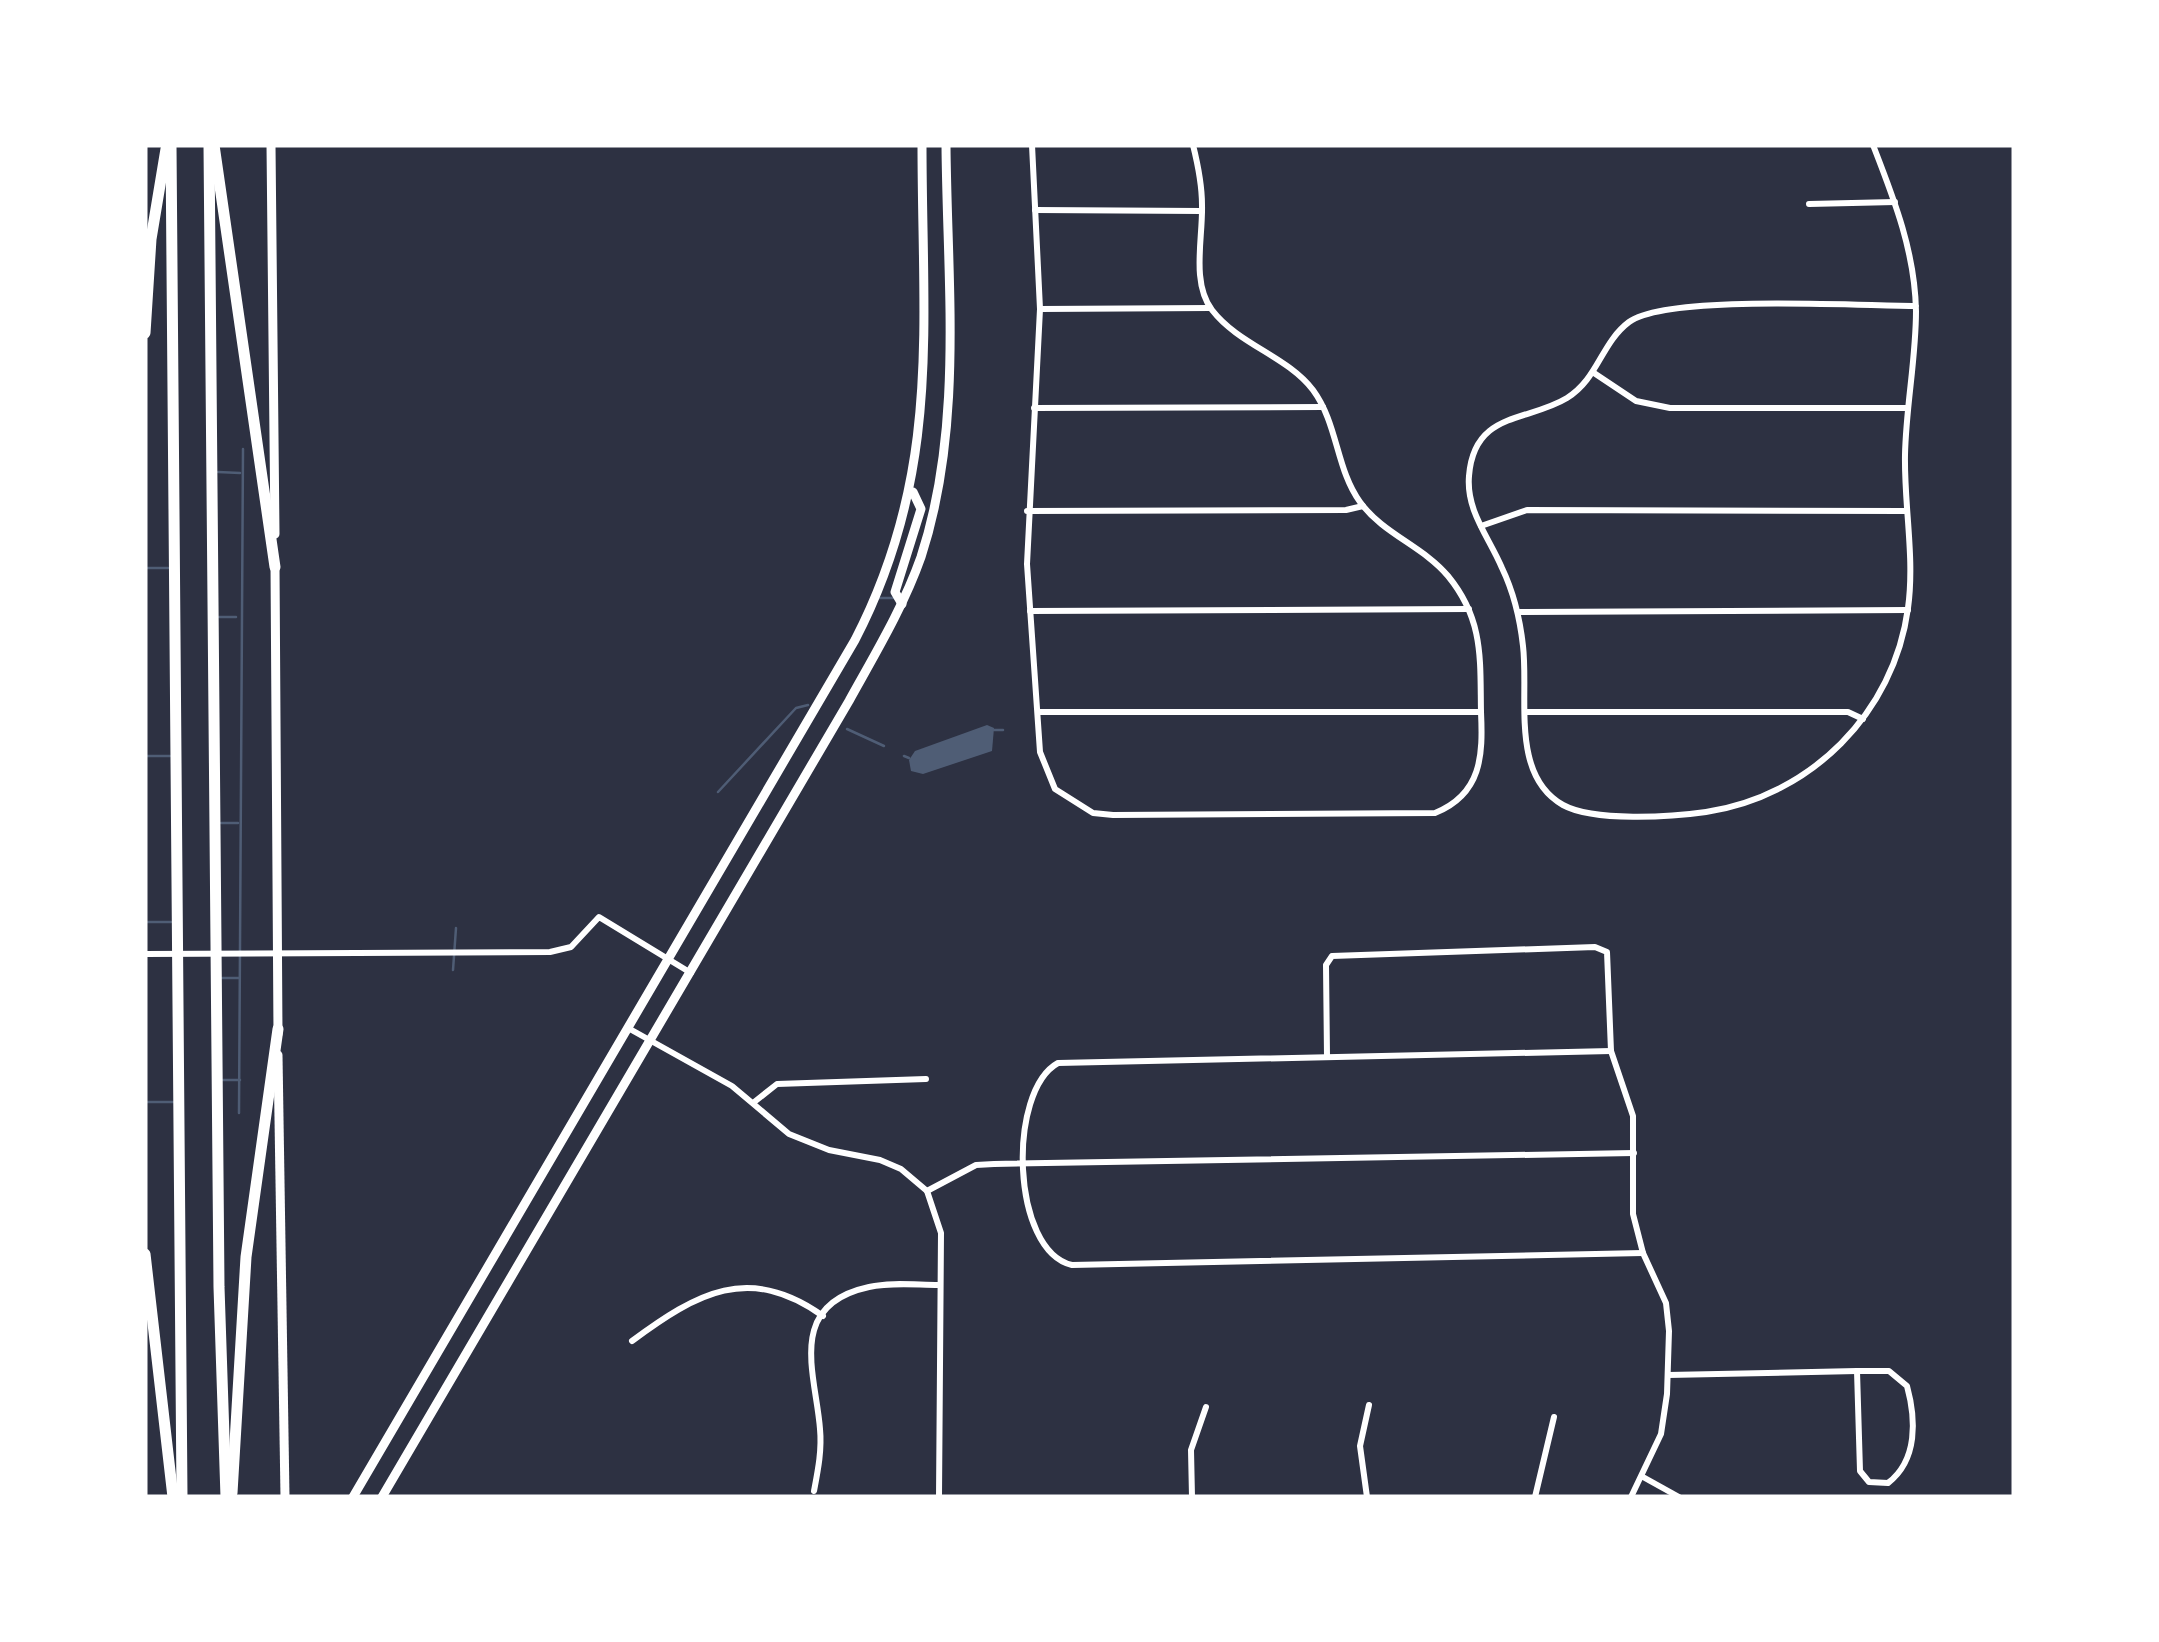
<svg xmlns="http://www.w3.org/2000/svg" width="2159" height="1642" font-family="'IBM Plex Sans',sans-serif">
<rect width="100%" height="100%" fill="#2d3142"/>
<!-- water -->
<path fill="#4f5d75" d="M 987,725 L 994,728 L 992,751 L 923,774 L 911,771 L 909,760 L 915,751 Z"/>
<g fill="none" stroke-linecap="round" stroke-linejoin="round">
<!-- stream -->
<g stroke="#4f5d75" stroke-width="2.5">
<path d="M 218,472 L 240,473"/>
<path d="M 145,568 L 168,568"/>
<path d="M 877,598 L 894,598"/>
<path d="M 219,617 L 236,617"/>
<path d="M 847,729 L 884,746"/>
<path d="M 994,730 L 1003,730"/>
<path d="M 145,756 L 170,756"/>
<path d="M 904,756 L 909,758"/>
<path d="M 718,792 L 796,708 L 808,705"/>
<path d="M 221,823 L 238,823"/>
<path d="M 145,922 L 171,922"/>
<path d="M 453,970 L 456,928"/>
<path d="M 222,978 L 239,978"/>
<path d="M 223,1080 L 240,1080"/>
<path d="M 145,1102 L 173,1102"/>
<path d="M 239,1113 L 243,449"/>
</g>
<!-- minor -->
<g stroke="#fff" stroke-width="6">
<path d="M 1032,145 L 1040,309 L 1027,564 L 1040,752 L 1055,789 L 1093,813 L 1113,815 L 1435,813 C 1482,794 1483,755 1481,712 C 1480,659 1484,620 1448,576 C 1423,546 1383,534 1360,502 C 1336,469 1338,424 1313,390 C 1287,356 1239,345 1212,310 C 1191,282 1203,238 1202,205 C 1202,185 1198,165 1193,145"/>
<path d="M 1873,145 C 1894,199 1915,252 1916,311 C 1916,359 1906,406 1905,455 C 1904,506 1915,558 1908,608 C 1894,713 1811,796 1706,812 C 1671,817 1594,822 1563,805 C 1510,775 1529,697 1523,646 C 1520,619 1514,593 1502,568 C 1489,537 1466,511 1469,476 C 1474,411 1528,422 1567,398 C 1598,379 1601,343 1629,322 C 1667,294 1859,306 1916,306"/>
<path d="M 1809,204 L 1895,202"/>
<path d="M 1035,210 L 1202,211"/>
<path d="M 1040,309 L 1210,308"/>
<path d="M 1594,373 L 1636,401 L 1670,408 L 1907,408"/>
<path d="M 1034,408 L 1323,407"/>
<path d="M 1027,511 L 1346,510 L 1363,506"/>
<path d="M 1481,526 L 1527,510 L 1905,511"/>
<path d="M 1030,611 L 1469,609"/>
<path d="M 1518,612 L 1908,610"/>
<path d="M 1038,712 L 1481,712"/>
<path d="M 1527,712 L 1848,712 L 1863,719"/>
<path d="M 145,954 L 550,952 L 571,947 L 599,917 L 691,973"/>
<path d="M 628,1028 L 732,1086 L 789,1134 L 829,1150 L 880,1160 L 901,1169 L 927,1191 L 941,1233 L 939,1497"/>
<path d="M 1611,1051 L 1058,1063 C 1007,1091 1011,1251 1072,1265 L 1643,1253"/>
<path d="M 1327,1056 L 1326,965 L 1332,956 L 1595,947 L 1607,952 L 1611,1051 L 1633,1116 L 1633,1214 L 1643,1253 L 1666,1303 L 1669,1331 L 1667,1394 L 1661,1434 L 1631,1497"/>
<path d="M 753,1103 L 777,1084 L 926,1079"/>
<path d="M 927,1191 L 976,1165 L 994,1164 L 1634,1153"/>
<path d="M 632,1341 C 697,1293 749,1263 823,1316"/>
<path d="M 1857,1371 L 1889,1371 L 1907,1386 C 1916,1419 1918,1460 1888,1483 L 1869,1482 L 1860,1471 Z"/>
<path d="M 1668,1375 L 1857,1371"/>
<path d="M 1643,1477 L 1679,1497"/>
<path d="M 814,1491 C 818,1470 822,1450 820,1429 C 816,1375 785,1305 869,1287 C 891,1282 916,1285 939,1285"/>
<path d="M 1192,1497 L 1191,1450 L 1206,1407"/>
<path d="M 1367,1497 L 1360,1446 L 1369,1405"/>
<path d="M 1535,1497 L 1554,1417"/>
</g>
<!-- secondary -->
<g stroke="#fff" stroke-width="9">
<path d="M 271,145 L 275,534"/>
<path d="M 275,565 L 278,1034"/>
<path d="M 902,604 L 895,592 L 921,509 L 913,492"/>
<path d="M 278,1055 L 285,1497"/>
<path d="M 353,1497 L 855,640 C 942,472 922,326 922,145"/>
<path d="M 382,1497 L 849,701 C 875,654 903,608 921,557 C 964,426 947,281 946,145"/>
</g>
<!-- motorway -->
<g stroke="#fff" stroke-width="11">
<path d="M 171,145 L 182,1497"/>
<path d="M 209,145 L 219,1287 L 226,1497"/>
<path d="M 214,145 L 275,567"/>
<path d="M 145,333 L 151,239 L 166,149"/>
<path d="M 145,1254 L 173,1497"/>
<path d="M 232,1493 L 246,1257 L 278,1029"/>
</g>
</g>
<!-- border -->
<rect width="2159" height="1642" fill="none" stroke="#ffffff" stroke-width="295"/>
</svg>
